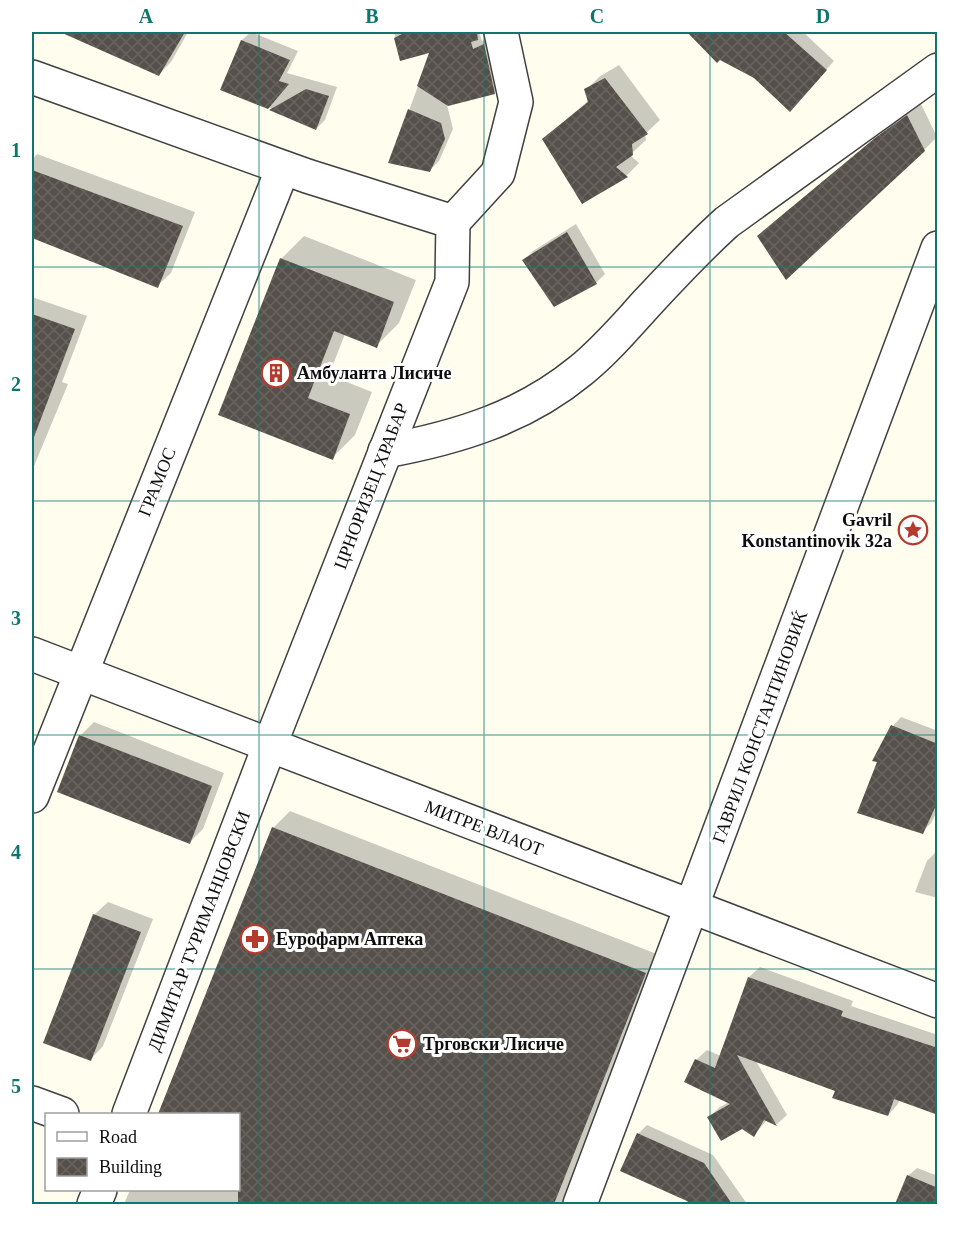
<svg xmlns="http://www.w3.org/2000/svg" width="969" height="1236" font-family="Georgia,serif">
<defs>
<pattern id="building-cross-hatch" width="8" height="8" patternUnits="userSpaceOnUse" patternTransform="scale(1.5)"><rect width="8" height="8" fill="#55504a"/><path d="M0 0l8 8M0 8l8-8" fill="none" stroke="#686460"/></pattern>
</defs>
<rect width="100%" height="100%" fill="#fefdee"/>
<!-- shadow -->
<g fill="#0003">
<path d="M 62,32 L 188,32 L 171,62 L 159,74 Z"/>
<path d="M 251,32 L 298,51 L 287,73 L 337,87 L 325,120 L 316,129 L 283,113 L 222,90 L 242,40 Z"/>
<path d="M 394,32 L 479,32 L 482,41 L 493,36 L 503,83 L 494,92 L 447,105 L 453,129 L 439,161 L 430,170 L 390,162 L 431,51 L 401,59 Z"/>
<path d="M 697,32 L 803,32 L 834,61 L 798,101 L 719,58 L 693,35 Z"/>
<path d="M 619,65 L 660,120 L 645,134 L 646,140 L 630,155 L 639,163 L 627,175 L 582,202 L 544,139 L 589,100 L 586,90 L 599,77 Z"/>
<path d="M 921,104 L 937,137 L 924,150 L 759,236 L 773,223 L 890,126 Z"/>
<path d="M 37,154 L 195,212 L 171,273 L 157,286 L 32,237 L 32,160 Z"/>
<path d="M 576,224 L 605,274 L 596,283 L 524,260 L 533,251 Z"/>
<path d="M 304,236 L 416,280 L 399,323 L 376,346 L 345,334 L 329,375 L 372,392 L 355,435 L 332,458 L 220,415 L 281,259 Z"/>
<path d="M 32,297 L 87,316 L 62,382 L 68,384 L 32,471 Z"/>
<path d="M 901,717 L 938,731 L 938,810 L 931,823 L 922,832 L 893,726 Z"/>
<path d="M 94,722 L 224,773 L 203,829 L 190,842 L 59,791 L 81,735 Z"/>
<path d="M 290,811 L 662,956 L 564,1204 L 124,1204 L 130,1190 L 238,1190 L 238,1114 L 160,1114 L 273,828 Z"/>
<path d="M 936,852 L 938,853 L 938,898 L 915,892 L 927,861 Z"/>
<path d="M 108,902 L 153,919 L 103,1046 L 90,1060 L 94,915 Z"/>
<path d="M 760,967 L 853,1001 L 851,1006 L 938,1035 L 938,1114 L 900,1099 L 898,1104 L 888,1115 L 837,1090 L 756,1061 L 787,1115 L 777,1124 L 767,1120 L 754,1135 L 742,1127 L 709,1117 L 720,1107 L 729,1102 L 696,1060 L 707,1050 L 721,1056 L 749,977 Z"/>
<path d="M 647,1125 L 713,1155 L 747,1204 L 691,1204 L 638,1134 Z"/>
<path d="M 917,1168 L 938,1176 L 938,1204 L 897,1204 L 908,1176 Z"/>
</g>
<!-- building -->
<g fill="url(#building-cross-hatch)">
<path d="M 60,32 L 185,32 L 159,76 Z"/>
<path d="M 406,32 L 477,32 L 478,40 L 471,42 L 473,49 L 484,44 L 495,94 L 448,106 L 417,86 L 429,53 L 400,61 L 394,38 Z"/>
<path d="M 687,32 L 784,32 L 827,70 L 790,112 L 754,78 L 720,60 L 717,63 Z"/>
<path d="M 241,40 L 290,60 L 279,81 L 289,84 L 268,109 L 220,90 Z"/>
<path d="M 605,78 L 648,134 L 632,144 L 633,155 L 616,167 L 628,177 L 582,204 L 542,139 L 588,102 L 584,89 Z"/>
<path d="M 306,89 L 329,96 L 316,130 L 269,110 Z"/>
<path d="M 408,109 L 441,123 L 445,139 L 430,172 L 388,163 Z"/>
<path d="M 907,115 L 925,151 L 786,280 L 757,236 L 875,138 Z"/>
<path d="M 32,170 L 183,226 L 158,288 L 32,238 Z"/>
<path d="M 567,232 L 597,284 L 554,307 L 522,260 Z"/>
<path d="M 280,258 L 394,302 L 377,348 L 334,331 L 308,398 L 350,414 L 333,460 L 218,415 Z"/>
<path d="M 32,314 L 75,329 L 34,437 L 32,436 Z"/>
<path d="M 891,725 L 938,744 L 938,801 L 923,834 L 857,813 L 877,762 L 872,761 Z"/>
<path d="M 79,735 L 212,786 L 190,844 L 57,792 Z"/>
<path d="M 272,827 L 646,973 L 554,1204 L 238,1204 L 238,1114 L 158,1114 Z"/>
<path d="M 93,914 L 141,932 L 91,1061 L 43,1043 Z"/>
<path d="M 748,977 L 843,1011 L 841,1016 L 938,1048 L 938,1115 L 894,1099 L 888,1116 L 832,1098 L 835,1091 L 737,1055 L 777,1126 L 764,1120 L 754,1137 L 742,1129 L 721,1141 L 707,1117 L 730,1104 L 684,1082 L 695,1059 L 715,1068 Z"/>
<path d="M 637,1133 L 704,1163 L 732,1204 L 690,1204 L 687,1201 L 620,1171 Z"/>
<path d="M 907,1175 L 938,1188 L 938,1204 L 895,1204 Z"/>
</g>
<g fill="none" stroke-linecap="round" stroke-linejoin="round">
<!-- minor casing -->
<g stroke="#404040" stroke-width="36">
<g id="minor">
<path d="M 32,77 L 307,176 L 453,222 L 452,282 L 269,747 L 129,1114"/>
<path d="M 453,222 L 498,173 L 516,102 L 501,32"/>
<path d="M 385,451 C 456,438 523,418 580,371 C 605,351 626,326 647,303 C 673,275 699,247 727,222 L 938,70"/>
<path d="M 32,654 L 938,1001"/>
<path d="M 32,796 L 283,168"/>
<path d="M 32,1103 L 62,1114"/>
<path d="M 94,1204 L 100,1190"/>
</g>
</g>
<!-- tertiary casing -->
<g stroke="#404040" stroke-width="36">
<path id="tertiary" d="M 580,1204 L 938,248"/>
</g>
<!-- minor -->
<use href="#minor" stroke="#fff" stroke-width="33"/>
<!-- tertiary -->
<use href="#tertiary" stroke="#fff" stroke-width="33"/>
</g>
<!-- grid -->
<path fill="none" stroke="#0f766e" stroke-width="1.5" stroke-opacity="0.55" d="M 259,32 L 259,1204M 484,32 L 484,1204M 710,32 L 710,1204M 32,267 L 938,267M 32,501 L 938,501M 32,735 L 938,735M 32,969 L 938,969"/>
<!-- icons -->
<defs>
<g id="building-ring" transform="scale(1.5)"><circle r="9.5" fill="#fff" stroke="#b43b2e" stroke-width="1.5"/><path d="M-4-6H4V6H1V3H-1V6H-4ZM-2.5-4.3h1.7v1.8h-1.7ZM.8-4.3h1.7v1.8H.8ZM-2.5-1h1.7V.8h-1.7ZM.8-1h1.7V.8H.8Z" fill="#b43b2e"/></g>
<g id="sight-ring" transform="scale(1.5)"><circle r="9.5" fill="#fff" stroke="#b43b2e" stroke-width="1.5"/><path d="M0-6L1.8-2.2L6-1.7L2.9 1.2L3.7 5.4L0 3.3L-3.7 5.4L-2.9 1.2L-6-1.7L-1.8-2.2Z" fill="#b43b2e"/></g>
<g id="pharmacy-ring" transform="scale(1.5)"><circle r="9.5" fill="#fff" stroke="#b43b2e" stroke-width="1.5"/><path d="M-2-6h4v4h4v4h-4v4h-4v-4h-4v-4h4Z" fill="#b43b2e"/></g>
<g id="supermarket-ring" transform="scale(1.5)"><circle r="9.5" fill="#fff" stroke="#b43b2e" stroke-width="1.5"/><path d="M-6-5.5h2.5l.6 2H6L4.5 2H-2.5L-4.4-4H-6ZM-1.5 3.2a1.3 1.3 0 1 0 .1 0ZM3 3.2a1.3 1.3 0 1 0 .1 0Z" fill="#b43b2e"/></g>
</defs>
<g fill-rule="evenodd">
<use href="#building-ring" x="276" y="373"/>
<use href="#sight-ring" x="913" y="530"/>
<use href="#pharmacy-ring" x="255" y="939"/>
<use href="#supermarket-ring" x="402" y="1044"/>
</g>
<g text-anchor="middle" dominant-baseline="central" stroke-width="6" stroke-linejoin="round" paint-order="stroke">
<!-- poi labels -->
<g font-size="18" font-weight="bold" fill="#0d0d0d" stroke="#fff" text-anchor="start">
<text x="297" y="373">Амбуланта Лисиче</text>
<text x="892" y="520" text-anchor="end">Gavril<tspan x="892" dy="21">Konstantinovik 32a</tspan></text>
<text x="276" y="939">Еурофарм Аптека</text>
<text x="423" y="1044">Трговски Лисиче</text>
</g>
<!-- street labels -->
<g font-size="18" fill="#0d0d0d" stroke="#fff">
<text transform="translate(157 482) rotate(-68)">ГРАМОС</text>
<text transform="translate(371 486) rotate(-69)">ЦРНОРИЗЕЦ ХРАБАР</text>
<text transform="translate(760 727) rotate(-70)">ГАВРИЛ КОНСТАНТИНОВИЌ</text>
<text transform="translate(484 828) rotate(21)">МИТРЕ ВЛАОТ</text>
<text transform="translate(199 931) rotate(-69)">ДИМИТАР ТУРИМАНЏОВСКИ</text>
</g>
</g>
<!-- border -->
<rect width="969" height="1236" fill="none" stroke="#ffffff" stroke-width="66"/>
<!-- legend -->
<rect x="45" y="1113" width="195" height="78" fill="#ffffff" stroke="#9e9e9e" stroke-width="1.5"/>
<rect x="57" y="1132" width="30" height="9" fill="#ffffff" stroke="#9e9e9e" stroke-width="1.5"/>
<text x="99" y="1143" font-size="18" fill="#0d0d0d">Road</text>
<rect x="57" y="1158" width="30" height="18" fill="url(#building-cross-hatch)" stroke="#9e9e9e" stroke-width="1.5"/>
<text x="99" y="1173" font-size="18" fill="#0d0d0d">Building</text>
<rect x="33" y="33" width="903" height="1170" fill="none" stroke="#0f766e" stroke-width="2"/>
<g font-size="20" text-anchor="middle" font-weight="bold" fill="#0f766e">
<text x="146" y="23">A</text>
<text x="372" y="23">B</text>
<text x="597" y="23">C</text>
<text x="823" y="23">D</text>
<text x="16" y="157">1</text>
<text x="16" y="391">2</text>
<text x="16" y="625">3</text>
<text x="16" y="859">4</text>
<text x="16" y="1093">5</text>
</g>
</svg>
